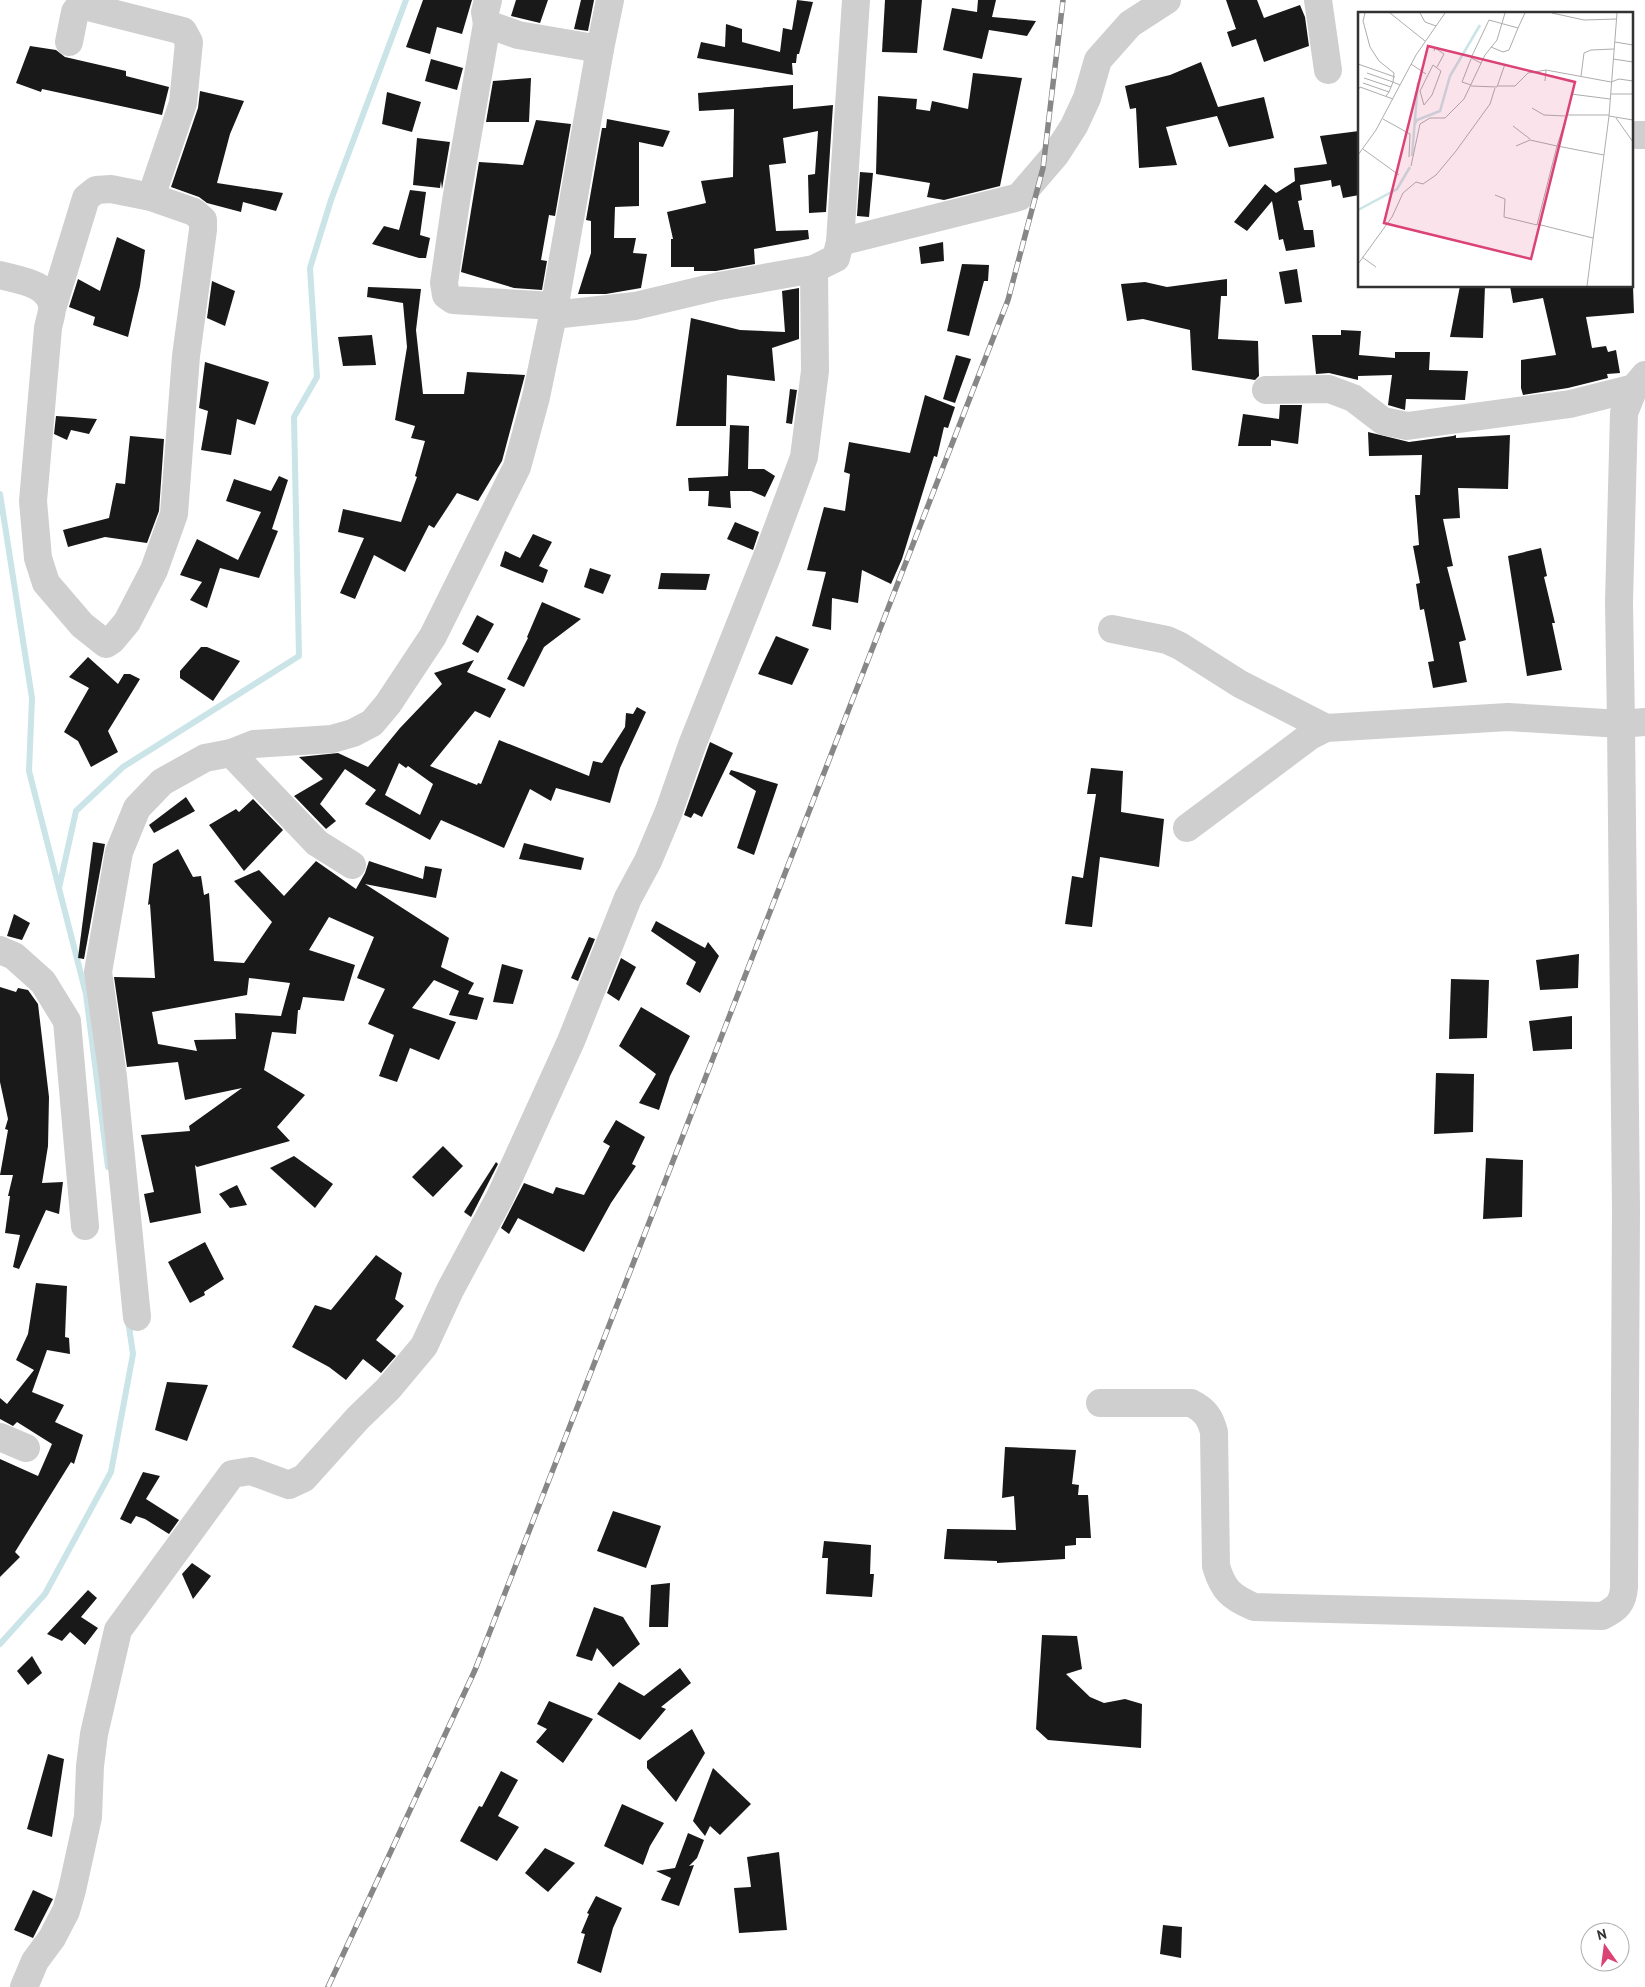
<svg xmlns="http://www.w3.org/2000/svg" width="1645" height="1987" font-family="'PT Sans',sans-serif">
<rect width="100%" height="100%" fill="#fff"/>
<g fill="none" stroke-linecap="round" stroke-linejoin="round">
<!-- stream -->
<g stroke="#cae4e8" stroke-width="6">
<path d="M 0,494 L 32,698 L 29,771 L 86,994 L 108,1167"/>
<path d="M 59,888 L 76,811 L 123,767 L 299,656 L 294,417 L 317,377 L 310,268 L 331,200 L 406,0"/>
<path d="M 0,1644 L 45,1594 L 111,1472 L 133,1354 L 128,1320"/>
</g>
</g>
<!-- building -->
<g fill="#191919" fill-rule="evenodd">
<path d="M 423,0 L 472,0 L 462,34 L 437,27 L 430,54 L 406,47 Z"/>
<path d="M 516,0 L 548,0 L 540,23 L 511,16 Z"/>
<path d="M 581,0 L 594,0 L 588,31 L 574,29 Z"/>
<path d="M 797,0 L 813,2 L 799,54 L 797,54 L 796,63 L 792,63 L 793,75 L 697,58 L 701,42 L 725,47 L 726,24 L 742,29 L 742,42 L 780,52 L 783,28 L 792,30 Z"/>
<path d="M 885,0 L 922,0 L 917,53 L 882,52 Z"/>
<path d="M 978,0 L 996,0 L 992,17 L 1036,21 L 1027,36 L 989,30 L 982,59 L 943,50 L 952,8 L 977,12 Z"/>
<path d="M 1226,0 L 1257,0 L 1264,18 L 1300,5 L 1305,17 L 1309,46 L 1264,62 L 1256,39 L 1232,47 L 1227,32 L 1236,29 Z"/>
<path d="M 30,46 L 56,50 L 65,57 L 126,71 L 126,76 L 169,87 L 162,115 L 42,89 L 41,92 L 16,83 Z"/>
<path d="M 431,59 L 463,68 L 457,90 L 425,81 Z"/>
<path d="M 1201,62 L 1218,107 L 1264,97 L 1274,138 L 1229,147 L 1217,116 L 1166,127 L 1177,165 L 1139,168 L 1136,108 L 1130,109 L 1125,86 L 1170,75 Z"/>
<path d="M 973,73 L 1022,78 L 1000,186 L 944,200 L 927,197 L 930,183 L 876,174 L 878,96 L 917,99 L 916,109 L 930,111 L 932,101 L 968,109 Z"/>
<path d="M 531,78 L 529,122 L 486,122 L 493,81 Z"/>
<path d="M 793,85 L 793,109 L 833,105 L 826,212 L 809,213 L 808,175 L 815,174 L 818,131 L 783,138 L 786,163 L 769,165 L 776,231 L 808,230 L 809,239 L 754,249 L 755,264 L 716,271 L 694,271 L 694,267 L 671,267 L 671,239 L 673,239 L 667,212 L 706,203 L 701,181 L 733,177 L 734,109 L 699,111 L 698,93 Z"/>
<path d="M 200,91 L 244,101 L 230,134 L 217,183 L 283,193 L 276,211 L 243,202 L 241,212 L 207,203 L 199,197 L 171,187 L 198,108 Z"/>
<path d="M 387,92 L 421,102 L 412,132 L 382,124 Z"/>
<path d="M 607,119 L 670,131 L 663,147 L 639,142 L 639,206 L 615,207 L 614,238 L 636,238 L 633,253 L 647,254 L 641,288 L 606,294 L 578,294 L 591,253 L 591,221 L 586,220 L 602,128 L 606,128 Z"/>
<path d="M 536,120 L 571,124 L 555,216 L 549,215 L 541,260 L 547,261 L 542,290 L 514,288 L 461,272 L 479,162 L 523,165 Z"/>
<path d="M 1359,131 L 1359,195 L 1343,198 L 1340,185 L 1332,187 L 1331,180 L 1300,185 L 1302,200 L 1298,201 L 1304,230 L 1313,230 L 1315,247 L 1286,251 L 1283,239 L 1279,240 L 1272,201 L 1247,231 L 1234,222 L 1265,184 L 1276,193 L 1295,181 L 1294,168 L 1327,164 L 1320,136 Z"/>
<path d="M 417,138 L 450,142 L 442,189 L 441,181 L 440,188 L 413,185 Z"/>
<path d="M 860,172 L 873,173 L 869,217 L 857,216 Z"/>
<path d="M 410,190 L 426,192 L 420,235 L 430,238 L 426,258 L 419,258 L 372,244 L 384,226 L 399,230 Z"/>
<path d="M 117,237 L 145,250 L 140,286 L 128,337 L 93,325 L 95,317 L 69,307 L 78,279 L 100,291 Z"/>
<path d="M 943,242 L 944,261 L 921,264 L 919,247 Z"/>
<path d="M 962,264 L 989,265 L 988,281 L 984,281 L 969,336 L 947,331 Z"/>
<path d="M 1297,269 L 1302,302 L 1285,304 L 1279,272 Z"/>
<path d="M 1227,279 L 1227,296 L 1221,296 L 1218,339 L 1258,341 L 1259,376 L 1255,380 L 1192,370 L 1190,330 L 1143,319 L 1127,321 L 1121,284 L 1145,282 L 1167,287 Z"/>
<path d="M 212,281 L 235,291 L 225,326 L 207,318 Z"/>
<path d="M 1460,286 L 1485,286 L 1483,338 L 1450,337 Z"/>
<path d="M 1510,286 L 1633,286 L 1634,313 L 1586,317 L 1592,348 L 1606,346 L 1608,352 L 1616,350 L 1620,373 L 1607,374 L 1608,378 L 1568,388 L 1523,395 L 1521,388 L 1521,360 L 1556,355 L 1543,298 L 1513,303 Z"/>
<path d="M 368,287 L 421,289 L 416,330 L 423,394 L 464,394 L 467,372 L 525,375 L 502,461 L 478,501 L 457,493 L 434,528 L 429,525 L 405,572 L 374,555 L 355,599 L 340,593 L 364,538 L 338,532 L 343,509 L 401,522 L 417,477 L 415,476 L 425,441 L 411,438 L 415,426 L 395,420 L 407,347 L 403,303 L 367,297 Z"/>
<path d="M 799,288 L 799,339 L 772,348 L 775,381 L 727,375 L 726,426 L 676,426 L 691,318 L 740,330 L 785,332 L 782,291 Z"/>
<path d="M 1341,330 L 1361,331 L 1359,355 L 1395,358 L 1395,352 L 1430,352 L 1429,370 L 1468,371 L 1465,400 L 1406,399 L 1405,410 L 1388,405 L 1392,375 L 1358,376 L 1358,380 L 1329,373 L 1316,374 L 1312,335 L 1341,335 Z"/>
<path d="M 372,335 L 376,365 L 343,366 L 338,337 Z"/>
<path d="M 956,355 L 971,359 L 955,403 L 943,399 Z"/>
<path d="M 205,362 L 269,382 L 255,425 L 237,419 L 231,455 L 201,450 L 208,411 L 199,408 Z"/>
<path d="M 790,389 L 797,390 L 792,424 L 786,423 Z"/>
<path d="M 925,395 L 955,407 L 948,428 L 944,427 L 937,457 L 934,456 L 902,559 L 891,584 L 862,570 L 858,603 L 832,598 L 831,630 L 812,626 L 826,572 L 807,570 L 824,507 L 845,511 L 850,474 L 844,472 L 849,442 L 910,453 Z"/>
<path d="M 1280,405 L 1302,405 L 1298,444 L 1271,440 L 1271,446 L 1238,446 L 1243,414 L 1279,419 Z"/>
<path d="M 56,416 L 72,417 L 97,419 L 89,434 L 71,430 L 67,440 L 54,434 Z"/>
<path d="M 730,425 L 749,426 L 748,469 L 764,469 L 775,476 L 765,497 L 751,491 L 730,491 L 731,508 L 708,506 L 709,491 L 689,491 L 688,478 L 728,476 Z"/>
<path d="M 1368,432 L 1409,442 L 1453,436 L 1456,435 L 1456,438 L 1510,435 L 1508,489 L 1458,488 L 1460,518 L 1443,519 L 1453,566 L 1447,567 L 1466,640 L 1459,642 L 1467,682 L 1433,688 L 1428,662 L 1434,661 L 1424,609 L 1420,610 L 1416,584 L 1420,583 L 1413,546 L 1419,545 L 1415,495 L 1420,495 L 1422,455 L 1369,456 Z"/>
<path d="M 130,436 L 164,439 L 159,511 L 147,543 L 105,537 L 68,547 L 63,530 L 109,518 L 116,483 L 125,484 Z"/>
<path d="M 279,476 L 288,480 L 272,529 L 278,531 L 259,578 L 220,568 L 207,608 L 190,600 L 202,582 L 180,575 L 197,539 L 238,560 L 261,512 L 226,501 L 234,479 L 271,491 Z"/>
<path d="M 735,522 L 759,532 L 753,550 L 727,539 Z"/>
<path d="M 533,534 L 552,542 L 539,566 L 548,570 L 543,583 L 500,566 L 505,551 L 520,558 Z"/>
<path d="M 1541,548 L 1547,576 L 1544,577 L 1555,623 L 1552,623 L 1562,670 L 1527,676 L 1508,556 Z"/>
<path d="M 590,568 L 611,575 L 603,594 L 584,587 Z"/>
<path d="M 661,573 L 710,574 L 706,590 L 658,589 Z"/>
<path d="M 542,602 L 581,619 L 544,647 L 524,687 L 507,679 L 528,638 L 527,637 Z"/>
<path d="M 477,615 L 494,624 L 478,653 L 462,644 Z"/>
<path d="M 776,636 L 809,649 L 792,685 L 758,674 Z"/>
<path d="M 201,647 L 207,647 L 240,661 L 213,701 L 180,678 L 180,671 Z"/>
<path d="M 88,657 L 118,684 L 124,674 L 130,674 L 140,679 L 108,731 L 118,752 L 91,767 L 78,741 L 64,732 L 89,688 L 69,677 Z"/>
<path d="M 474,660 L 467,672 L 506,689 L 490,718 L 475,711 L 430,766 L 477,785 L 478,783 L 481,784 L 499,740 L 589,776 L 593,761 L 602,763 L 625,727 L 626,713 L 633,714 L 637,707 L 646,712 L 620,768 L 610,803 L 556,788 L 551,801 L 530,789 L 504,848 L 441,820 L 430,840 L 365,804 L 376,790 L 345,769 L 320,804 L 336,821 L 326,829 L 294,796 L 323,779 L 299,757 L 338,753 L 368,767 L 400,728 L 442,684 L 434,673 ZM 399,763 L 406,768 L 408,766 L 433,784 L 420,815 L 385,795 Z"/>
<path d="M 710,742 L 733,753 L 702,817 L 694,813 L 691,818 L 684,815 Z"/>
<path d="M 1091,768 L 1123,771 L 1121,812 L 1164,819 L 1159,867 L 1100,857 L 1092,927 L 1065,924 L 1072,876 L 1083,878 L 1096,794 L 1087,794 Z"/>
<path d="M 731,770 L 778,784 L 754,855 L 737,848 L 756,791 L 729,774 Z"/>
<path d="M 186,797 L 195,811 L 154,833 L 149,825 Z"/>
<path d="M 253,799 L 283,830 L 244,871 L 209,825 L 236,809 L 239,812 Z"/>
<path d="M 93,842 L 105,844 L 84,959 L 78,958 Z"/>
<path d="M 524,843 L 584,858 L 581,870 L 519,859 Z"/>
<path d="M 178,849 L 193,877 L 201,876 L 204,895 L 209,893 L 214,961 L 244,963 L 272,922 L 234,881 L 259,870 L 284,896 L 316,861 L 356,889 L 365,873 L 369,861 L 423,879 L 425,866 L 442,869 L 436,898 L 365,884 L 449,938 L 441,967 L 474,983 L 468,994 L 484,998 L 477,1020 L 449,1015 L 459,991 L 434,980 L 412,1008 L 456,1022 L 439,1060 L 410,1048 L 397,1082 L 379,1076 L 394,1035 L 368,1024 L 385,989 L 357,978 L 374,937 L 329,917 L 309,950 L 355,965 L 344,1001 L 303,997 L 300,1010 L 298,1010 L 296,1034 L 272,1032 L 264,1070 L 305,1095 L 277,1127 L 290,1141 L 197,1167 L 195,1165 L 201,1213 L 150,1223 L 144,1194 L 154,1192 L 141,1135 L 190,1131 L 189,1126 L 242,1088 L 185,1100 L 178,1062 L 127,1067 L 114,977 L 155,978 L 150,904 L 148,905 L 153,864 ZM 249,978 L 290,983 L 281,1016 L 235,1013 L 236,1039 L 194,1040 L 197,1051 L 158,1044 L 152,1012 L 247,995 Z"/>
<path d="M 14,914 L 30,923 L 22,940 L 7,936 Z"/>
<path d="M 656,921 L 705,948 L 708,942 L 719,956 L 700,993 L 686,984 L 696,962 L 651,931 Z"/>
<path d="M 589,937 L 595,939 L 578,981 L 571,978 Z"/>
<path d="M 1579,954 L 1578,988 L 1540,990 L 1536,960 Z"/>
<path d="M 621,958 L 636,967 L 619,1001 L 607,993 Z"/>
<path d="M 502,964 L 523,970 L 513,1004 L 493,1002 Z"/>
<path d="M 1451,979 L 1489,980 L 1487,1038 L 1449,1039 Z"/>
<path d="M 0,987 L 16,992 L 18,988 L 28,990 L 38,1004 L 49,1097 L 48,1146 L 42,1183 L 63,1182 L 59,1214 L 46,1210 L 19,1269 L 13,1267 L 20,1235 L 5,1233 L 10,1196 L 8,1196 L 13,1175 L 0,1175 L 8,1130 L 5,1129 L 8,1119 L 0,1082 Z"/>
<path d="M 641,1007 L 690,1036 L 670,1076 L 659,1110 L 639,1103 L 656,1074 L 619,1046 Z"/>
<path d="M 1572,1016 L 1572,1049 L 1533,1051 L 1529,1021 Z"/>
<path d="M 1436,1073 L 1474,1074 L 1473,1132 L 1434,1134 Z"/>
<path d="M 616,1120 L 645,1137 L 632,1164 L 636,1166 L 611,1203 L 584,1252 L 518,1218 L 509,1234 L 501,1228 L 524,1183 L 553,1194 L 556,1187 L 584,1195 L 610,1146 L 603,1142 Z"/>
<path d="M 443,1146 L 463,1166 L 433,1197 L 412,1177 Z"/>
<path d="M 294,1156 L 333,1184 L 315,1208 L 270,1168 Z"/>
<path d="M 1486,1158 L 1523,1160 L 1522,1217 L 1483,1219 Z"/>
<path d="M 496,1162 L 498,1164 L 471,1217 L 464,1212 Z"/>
<path d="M 237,1185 L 247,1205 L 230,1208 L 219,1194 Z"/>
<path d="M 205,1242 L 224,1279 L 204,1292 L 205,1295 L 190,1303 L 168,1262 Z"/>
<path d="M 376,1255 L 402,1273 L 395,1299 L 404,1306 L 376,1340 L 396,1356 L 381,1373 L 363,1359 L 346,1380 L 329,1367 L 292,1347 L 315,1305 L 331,1310 Z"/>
<path d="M 36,1283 L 67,1286 L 65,1337 L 69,1338 L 70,1354 L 47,1350 L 32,1392 L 64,1405 L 55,1422 L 83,1435 L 74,1464 L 71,1462 L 15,1552 L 20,1557 L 0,1577 L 0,1459 L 38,1476 L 52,1444 L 17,1422 L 13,1426 L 0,1419 L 0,1398 L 7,1404 L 34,1370 L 16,1360 L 28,1334 Z"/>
<path d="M 167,1382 L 208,1385 L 187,1441 L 155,1430 Z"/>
<path d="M 1005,1447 L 1076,1450 L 1072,1484 L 1079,1485 L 1078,1495 L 1088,1495 L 1091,1538 L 1076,1538 L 1076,1545 L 1065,1546 L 1065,1559 L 997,1563 L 997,1561 L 944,1559 L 947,1529 L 1016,1530 L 1014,1496 L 1002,1498 Z"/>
<path d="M 143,1472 L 160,1476 L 146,1499 L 179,1520 L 169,1534 L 145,1519 L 136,1516 L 131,1524 L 120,1519 Z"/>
<path d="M 613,1511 L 661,1526 L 646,1568 L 597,1551 Z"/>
<path d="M 824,1541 L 871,1545 L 870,1574 L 874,1574 L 872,1597 L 826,1594 L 828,1558 L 822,1558 Z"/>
<path d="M 192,1563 L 211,1576 L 193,1599 L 182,1574 Z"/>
<path d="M 670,1583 L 668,1627 L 649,1627 L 651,1585 Z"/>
<path d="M 88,1590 L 97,1598 L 81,1617 L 98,1628 L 85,1645 L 70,1632 L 62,1641 L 47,1634 Z"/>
<path d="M 594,1607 L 623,1617 L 640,1644 L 613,1667 L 597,1648 L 592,1661 L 576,1656 Z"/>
<path d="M 1042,1635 L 1077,1636 L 1082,1669 L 1066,1674 L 1090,1697 L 1104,1703 L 1125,1699 L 1142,1704 L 1141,1748 L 1048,1740 L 1036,1729 Z"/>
<path d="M 32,1656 L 42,1673 L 28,1685 L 17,1671 Z"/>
<path d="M 680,1668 L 691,1683 L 661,1707 L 666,1709 L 640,1740 L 597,1714 L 619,1682 L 644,1696 Z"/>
<path d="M 549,1701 L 593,1719 L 563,1763 L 536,1742 L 547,1729 L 537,1724 Z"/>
<path d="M 692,1729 L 705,1753 L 676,1802 L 647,1768 L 647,1761 Z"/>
<path d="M 48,1754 L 64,1759 L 52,1837 L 27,1829 Z"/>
<path d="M 713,1768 L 751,1804 L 720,1835 L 710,1826 L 705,1836 L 693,1821 Z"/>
<path d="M 501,1771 L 518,1780 L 498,1816 L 519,1827 L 497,1861 L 460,1841 L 479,1806 L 482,1807 Z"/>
<path d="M 622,1804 L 664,1823 L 650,1846 L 643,1865 L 604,1846 Z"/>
<path d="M 688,1833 L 704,1840 L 697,1858 L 689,1866 L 694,1865 L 679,1906 L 661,1900 L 671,1878 L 656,1871 L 675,1868 Z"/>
<path d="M 545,1848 L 575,1863 L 548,1892 L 525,1873 Z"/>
<path d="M 779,1852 L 787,1930 L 739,1933 L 734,1888 L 751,1887 L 747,1857 Z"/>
<path d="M 33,1890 L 53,1899 L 33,1938 L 14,1930 Z"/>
<path d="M 596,1896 L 622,1908 L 613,1928 L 601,1973 L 577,1963 L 585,1934 L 581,1933 L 589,1914 L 587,1913 Z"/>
<path d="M 1163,1925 L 1182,1927 L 1181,1958 L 1160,1954 Z"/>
</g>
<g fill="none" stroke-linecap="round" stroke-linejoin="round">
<!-- minor -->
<g stroke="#cfcfcf" stroke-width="28">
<path d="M 488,0 L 485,12 L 487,24 L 518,35 L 600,49"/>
<path d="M 1318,0 L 1328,70"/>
<path d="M 487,24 L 456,201 L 444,283 L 446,295 L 453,300 L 554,306"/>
<path d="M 69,42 L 75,12 L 80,5 L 183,31 L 189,42 L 183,103 L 151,197"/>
<path d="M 1637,135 L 1645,135"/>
<path d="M 840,242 L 1019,197 L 1056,154 L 1074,126 L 1087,98 L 1098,60 L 1130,24 L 1167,0"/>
<path d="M 0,275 C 18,280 48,283 52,305 C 53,311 49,322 48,328 L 33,501 L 38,558 L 46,583 L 82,625 L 106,644 L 112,640 L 127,622 L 154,570 L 174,514 L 186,356 L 203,230 L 203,220 L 194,212 L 151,197 L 111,189 L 96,190 L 86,198 L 53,306"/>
<path d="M 553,315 L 635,306 L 719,286 L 814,269 L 836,258 L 840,242 L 856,0"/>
<path d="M 1266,390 L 1329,389 L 1353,398 L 1383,421 L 1407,426 L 1570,404 L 1634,388"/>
<path d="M 1112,629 L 1167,640 L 1180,646 L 1240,684 L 1326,728"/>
<path d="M 231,753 L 317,843 L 352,865"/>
<path d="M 1187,828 L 1310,736 L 1326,728 L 1508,717 L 1621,724 L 1619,602 L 1624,413 L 1634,388 L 1645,375"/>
<path d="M 0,950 L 14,956 L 43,982 L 67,1021 L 85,1226"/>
<path d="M 137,1317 L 113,1077 L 98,972 L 119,852 L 137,808 L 162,782 L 205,758 L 231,753 L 254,744 L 332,739 L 353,733 L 372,723 L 388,704 L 433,636 L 517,467 L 536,397 L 553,315 L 600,49 L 610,0"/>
<path d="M 1100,1403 L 1191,1403 C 1205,1410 1210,1417 1214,1432 L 1216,1566 C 1223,1590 1231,1597 1254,1607 L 1602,1616 C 1617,1609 1623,1603 1624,1587 L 1626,1210 L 1621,724 L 1645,722"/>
<path d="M 0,1437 L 26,1448"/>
<path d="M 24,1987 L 35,1961 L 52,1938 L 66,1911 L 72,1890 L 88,1817 L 90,1766 L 94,1734 L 118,1630 L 232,1474 L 251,1471 L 289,1485 L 304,1478 L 358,1418 L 388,1389 L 424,1346 L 450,1290 L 500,1197 L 571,1041 L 628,898 L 648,861 L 669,811 L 692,745 L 768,554 L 804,457 L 815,371 L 814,269"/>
</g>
<!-- rail casing -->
<g stroke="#878787" stroke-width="5.5">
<path id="rail" d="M 328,1987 L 475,1670 L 1008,300 L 1043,168 L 1063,0"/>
</g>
<!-- rail -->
<use href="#rail" stroke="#fff" stroke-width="4" stroke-dasharray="11" stroke-linecap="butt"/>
</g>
<!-- overview -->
<g transform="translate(1358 12)">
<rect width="275" height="275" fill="#fff"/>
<path fill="none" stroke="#cae4e8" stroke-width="2.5" d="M 56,113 L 59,108 L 82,99 L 92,64 L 122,13M 54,144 L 60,70M 0,198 L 39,177 L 52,155"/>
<path fill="none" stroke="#adadad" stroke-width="1" d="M 7,1 L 5,9 L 12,35 L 21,49 L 36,61 L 35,70 L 42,73M 32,1 L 67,29M 62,1 L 67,10 L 78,14M 194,1 L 226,8 L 259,7M 160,16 L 167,1M 257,30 L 275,33M 76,39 L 77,36 L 86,42 L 79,55M 255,47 L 275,50M 123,51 L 113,46 L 131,8 L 160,16 L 151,38 L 145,40 L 133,35M 0,52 L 37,65M 53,52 L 68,62M 75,53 L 83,59 L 74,83 L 66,93 L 62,79 ZM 9,61 L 35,70 L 31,80M 223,64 L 226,41 L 233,38 L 256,37M 6,66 L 33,75M 187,69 L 188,58 L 253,70 L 261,67 L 275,69M 5,71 L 31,80 L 28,84M 113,73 L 104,70 L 113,47M 113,74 L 139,75 L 147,52M 140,74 L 157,74 L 170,61 L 188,58M 0,78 L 2,75 L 35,87M 213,82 L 252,87M 253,82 L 275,82M 174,96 L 186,103 L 207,104M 251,104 L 275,108M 258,106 L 275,130M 25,107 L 52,122 L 51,145M 155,114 L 172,127M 158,134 L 172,128 L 199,134 L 209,103 L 251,103M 5,137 L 41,163M 0,143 L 18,118 L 58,43 L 87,1M 53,154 L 62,112 L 72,106 L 87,106 L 106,87 L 127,43 L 139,28 L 147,1M 137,183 L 147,187 L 146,205 L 179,213 L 199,134 L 246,143M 179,212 L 235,226M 4,245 L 18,255M 0,252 L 34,205 L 45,181 L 58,170 L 65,172 L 78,163 L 98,139 L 132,92 L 137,76M 229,274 L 251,104 L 259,1"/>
<path fill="#db4375" fill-opacity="0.15" stroke="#db4375" stroke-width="2.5" d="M 70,34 L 217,70 L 173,247 L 26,211 Z"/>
<rect width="275" height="275" fill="none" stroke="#323232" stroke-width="2.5"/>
</g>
<!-- north arrow -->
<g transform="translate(1605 1947) rotate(346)"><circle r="24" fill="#ffffff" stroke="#adadad"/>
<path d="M0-4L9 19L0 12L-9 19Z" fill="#db4375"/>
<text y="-8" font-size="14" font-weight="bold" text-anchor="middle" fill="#323232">N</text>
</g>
</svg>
